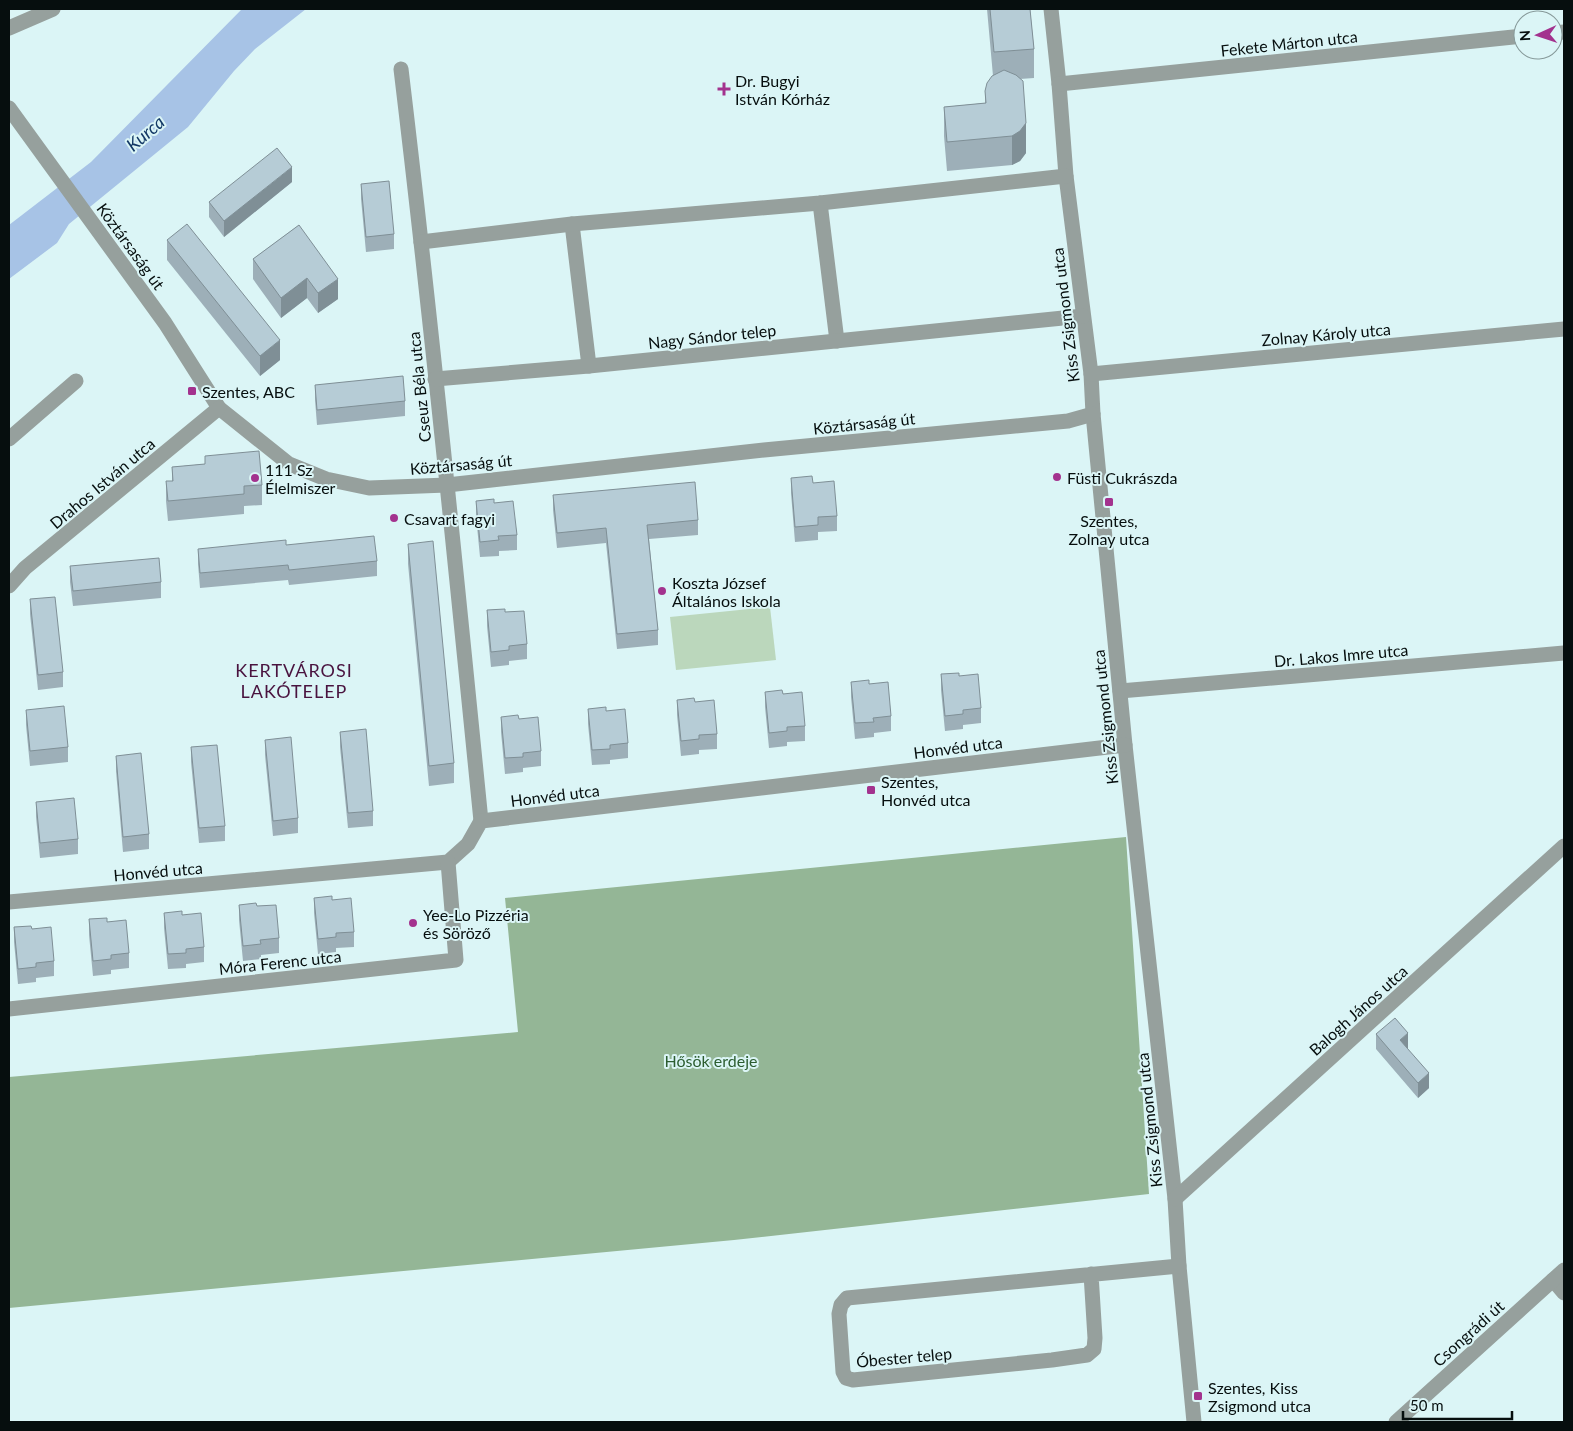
<svg xmlns="http://www.w3.org/2000/svg" width="1573" height="1431" font-family="Lato,sans-serif">
<rect width="100%" height="100%" fill="#dbf5f6"/>
<!-- green -->
<path fill="#bbd7bc" d="M 770,607 L 776,660 L 676,670 L 670,617 Z"/>
<!-- forest -->
<path fill="#94b696" d="M 1126,837 L 1149,1194 L 734,1240 L 9,1308 L 9,1077 L 518,1032 L 505,898 Z"/>
<!-- water -->
<path fill="#a7c3e6" d="M 242,9 L 306,9 L 255,49 L 234,71 L 188,127 L 69,224 L 57,243 L 9,279 L 9,225 L 91,162 Z"/>
<g fill="none" stroke-linecap="round" stroke-linejoin="round">
<!-- minor -->
<g stroke="#96a09d" stroke-width="15">
<path d="M 1051,9 L 1059,84 L 1066,176 L 1091,374 L 1093,414 L 1125,745 L 1175,1199 L 1179,1266 L 1194,1422"/>
<path d="M 9,28 L 53,9"/>
<path d="M 1553,33 L 1564,32"/>
<path d="M 401,69 C 431,319 456,570 481,821"/>
<path d="M 1059,84 L 1523,36"/>
<path d="M 9,108 L 165,323 L 219,408 L 289,464 L 326,479 L 369,488 L 447,485 L 764,450 L 1068,421 L 1093,414"/>
<path d="M 820,203 L 837,341"/>
<path d="M 572,224 L 589,366"/>
<path d="M 421,242 L 572,224 L 820,203 L 1066,176"/>
<path d="M 1091,374 L 1564,329"/>
<path d="M 435,379 L 589,366 L 1083,316"/>
<path d="M 9,439 L 76,381"/>
<path d="M 9,586 L 25,568 L 219,408"/>
<path d="M 1120,691 L 1564,653"/>
<path d="M 9,902 L 448,862 L 468,844 L 481,821 L 1125,745"/>
<path d="M 9,1009 L 456,960 L 448,862"/>
<path d="M 1175,1199 L 1564,846"/>
<path d="M 1091,1274 L 1095,1338 L 1094,1349 L 1087,1355 L 1052,1360 L 853,1380 L 846,1378 L 843,1372 L 839,1314 L 841,1305 L 847,1298 L 1179,1266"/>
<path d="M 1553,1280 L 1564,1293"/>
<path d="M 1396,1422 L 1564,1270"/>
</g>
</g>
<!-- wall -->
<g fill="#9dafb8">
<path d="M 987,9 L 1030,9 L 1034,49 L 1034,78 L 1020,79 L 1026,153 L 1020,161 L 1012,165 L 947,171 L 944,136 L 944,107 L 985,103 L 985,91 L 993,76 Z"/>
<path d="M 292,182 L 224,237 L 209,217 L 209,202 Z"/>
<path d="M 361,184 L 394,234 L 394,249 L 366,252 L 361,199 Z"/>
<path d="M 299,225 L 338,299 L 318,313 L 307,298 L 281,318 L 253,279 L 253,259 Z"/>
<path d="M 167,240 L 280,360 L 260,376 L 167,260 Z"/>
<path d="M 315,385 L 405,401 L 405,416 L 317,425 L 315,400 Z"/>
<path d="M 205,456 L 262,485 L 262,505 L 244,506 L 244,514 L 168,521 L 166,501 L 166,481 L 172,481 L 172,467 L 205,464 Z"/>
<path d="M 791,478 L 813,483 L 837,516 L 837,531 L 818,532 L 818,540 L 795,542 L 791,493 Z"/>
<path d="M 553,495 L 698,520 L 698,535 L 649,539 L 658,630 L 658,645 L 617,649 L 606,543 L 557,548 L 553,510 Z"/>
<path d="M 476,501 L 494,503 L 517,535 L 517,550 L 499,551 L 499,556 L 480,557 L 476,516 Z"/>
<path d="M 408,544 L 454,763 L 454,783 L 429,786 L 408,564 Z"/>
<path d="M 286,545 L 377,561 L 377,576 L 289,585 L 288,580 L 200,588 L 198,564 L 198,549 Z"/>
<path d="M 70,566 L 161,582 L 161,598 L 73,606 L 70,582 Z"/>
<path d="M 30,599 L 63,672 L 63,687 L 38,690 L 30,614 Z"/>
<path d="M 487,610 L 505,612 L 527,644 L 527,659 L 509,661 L 509,665 L 491,667 L 487,626 Z"/>
<path d="M 941,674 L 959,676 L 981,708 L 981,723 L 963,725 L 963,729 L 945,731 L 941,690 Z"/>
<path d="M 851,682 L 869,684 L 891,716 L 891,731 L 874,733 L 874,737 L 855,739 L 851,697 Z"/>
<path d="M 765,692 L 783,694 L 805,726 L 805,741 L 787,742 L 787,746 L 769,748 L 765,707 Z"/>
<path d="M 677,700 L 717,734 L 717,749 L 699,750 L 699,754 L 681,756 L 677,715 Z"/>
<path d="M 588,709 L 606,711 L 628,743 L 628,758 L 610,760 L 610,764 L 592,765 L 588,724 Z"/>
<path d="M 26,710 L 68,747 L 68,762 L 30,766 L 26,725 Z"/>
<path d="M 501,717 L 519,719 L 541,751 L 541,766 L 523,768 L 523,772 L 505,774 L 501,732 Z"/>
<path d="M 340,732 L 373,811 L 373,826 L 348,828 L 340,747 Z"/>
<path d="M 265,740 L 298,818 L 298,833 L 273,836 L 265,755 Z"/>
<path d="M 191,747 L 225,826 L 225,841 L 199,843 L 191,762 Z"/>
<path d="M 116,756 L 149,834 L 149,849 L 123,852 L 116,771 Z"/>
<path d="M 36,802 L 78,839 L 78,854 L 40,858 L 36,817 Z"/>
<path d="M 314,898 L 332,900 L 354,932 L 354,947 L 336,948 L 336,952 L 318,954 L 314,913 Z"/>
<path d="M 239,905 L 257,906 L 279,938 L 279,953 L 261,955 L 261,959 L 243,961 L 239,920 Z"/>
<path d="M 164,913 L 204,947 L 204,962 L 186,964 L 186,968 L 168,969 L 164,928 Z"/>
<path d="M 89,919 L 107,922 L 129,953 L 129,968 L 111,970 L 111,974 L 93,976 L 89,935 Z"/>
<path d="M 14,927 L 32,929 L 54,961 L 54,976 L 36,978 L 36,982 L 18,984 L 14,942 Z"/>
<path d="M 1376,1034 L 1408,1048 L 1408,1049 L 1429,1088 L 1418,1098 L 1376,1049 Z"/>
</g>
<!-- shaded-wall -->
<g fill="#7f8f96">
<path d="M 1026,123 L 1026,153 L 1020,161 L 1012,165 L 1012,136 Z"/>
<path d="M 292,167 L 292,182 L 224,237 L 224,221 Z"/>
<path d="M 307,278 L 307,298 L 281,318 L 281,298 Z"/>
<path d="M 338,279 L 338,299 L 318,313 L 318,293 Z"/>
<path d="M 280,340 L 280,360 L 260,376 L 260,356 Z"/>
<path d="M 1408,1033 L 1408,1048 L 1400,1055 L 1400,1040 Z"/>
<path d="M 1429,1073 L 1429,1088 L 1418,1098 L 1418,1083 Z"/>
</g>
<!-- building -->
<g fill="#b6ccd6" stroke="#7f8f96">
<path d="M 990,9 L 1030,9 L 1034,49 L 994,52 Z"/>
<path d="M 1004,70 L 1016,75 L 1023,81 L 1026,123 L 1020,131 L 1012,136 L 947,142 L 944,107 L 986,103 L 985,91 L 987,83 L 992,76 Z"/>
<path d="M 277,148 L 292,167 L 224,221 L 209,202 Z"/>
<path d="M 389,181 L 394,234 L 366,237 L 361,184 Z"/>
<path d="M 187,224 L 280,340 L 260,356 L 167,240 Z"/>
<path d="M 299,225 L 338,279 L 318,293 L 307,278 L 281,298 L 253,259 Z"/>
<path d="M 403,376 L 405,401 L 317,410 L 315,385 Z"/>
<path d="M 259,451 L 262,485 L 244,486 L 244,494 L 168,501 L 166,481 L 173,481 L 172,467 L 205,464 L 205,456 Z"/>
<path d="M 812,476 L 813,483 L 834,481 L 837,516 L 818,517 L 818,525 L 795,527 L 791,478 Z"/>
<path d="M 695,482 L 698,520 L 647,525 L 658,630 L 617,634 L 606,528 L 557,533 L 553,495 Z"/>
<path d="M 494,499 L 494,503 L 513,501 L 517,535 L 498,536 L 499,540 L 480,542 L 476,501 Z"/>
<path d="M 374,536 L 377,561 L 289,570 L 288,565 L 200,573 L 198,549 L 286,540 L 286,545 Z"/>
<path d="M 433,541 L 454,763 L 429,766 L 408,544 Z"/>
<path d="M 159,558 L 161,582 L 73,591 L 70,566 Z"/>
<path d="M 55,597 L 63,672 L 38,675 L 30,599 Z"/>
<path d="M 505,609 L 505,612 L 524,611 L 527,644 L 509,646 L 509,650 L 491,652 L 487,610 Z"/>
<path d="M 959,673 L 959,676 L 978,674 L 981,708 L 963,710 L 963,714 L 945,716 L 941,674 Z"/>
<path d="M 869,680 L 869,684 L 888,682 L 891,716 L 873,718 L 874,722 L 855,723 L 851,682 Z"/>
<path d="M 782,690 L 783,694 L 802,692 L 805,726 L 787,727 L 787,731 L 769,733 L 765,692 Z"/>
<path d="M 694,698 L 695,702 L 714,700 L 717,734 L 699,735 L 699,739 L 681,741 L 677,700 Z"/>
<path d="M 64,706 L 68,747 L 30,751 L 26,710 Z"/>
<path d="M 606,707 L 606,711 L 625,709 L 628,743 L 610,745 L 610,749 L 592,750 L 588,709 Z"/>
<path d="M 518,715 L 519,719 L 538,717 L 541,751 L 523,753 L 523,757 L 505,758 L 501,717 Z"/>
<path d="M 366,729 L 373,811 L 348,813 L 340,732 Z"/>
<path d="M 291,737 L 298,818 L 273,821 L 265,740 Z"/>
<path d="M 217,745 L 225,826 L 199,828 L 191,747 Z"/>
<path d="M 141,753 L 149,834 L 123,837 L 116,756 Z"/>
<path d="M 74,798 L 78,839 L 40,843 L 36,802 Z"/>
<path d="M 332,896 L 332,900 L 351,898 L 354,932 L 336,933 L 336,937 L 318,939 L 314,898 Z"/>
<path d="M 256,903 L 257,906 L 276,905 L 279,938 L 260,940 L 261,944 L 243,946 L 239,905 Z"/>
<path d="M 182,911 L 182,915 L 201,913 L 204,947 L 186,949 L 186,953 L 168,954 L 164,913 Z"/>
<path d="M 107,918 L 107,922 L 126,920 L 129,953 L 111,955 L 111,959 L 93,961 L 89,919 Z"/>
<path d="M 31,926 L 32,929 L 51,927 L 54,961 L 36,963 L 36,967 L 18,969 L 14,927 Z"/>
<path d="M 1395,1018 L 1408,1033 L 1400,1040 L 1429,1073 L 1418,1083 L 1376,1034 Z"/>
</g>
<!-- markers -->
<g fill="#a3328e" stroke="#dbf5f6" stroke-width="2">
<path d="M721.5 81.5h5v5h5v5h-5v5h-5v-5h-5v-5h5z"/>
<rect x="187" y="386" width="10" height="10" rx="2.5"/>
<circle cx="1057" cy="477" r="5"/>
<circle cx="255" cy="478" r="5"/>
<rect x="1104" y="497" width="10" height="10" rx="2.5"/>
<circle cx="394" cy="518" r="5"/>
<circle cx="662" cy="591" r="5"/>
<rect x="866" y="785" width="10" height="10" rx="2.5"/>
<circle cx="413" cy="923" r="5"/>
<rect x="1193" y="1391" width="10" height="10" rx="2.5"/>
</g>
<g text-anchor="middle" dominant-baseline="central" stroke-width="4" stroke-linejoin="round" paint-order="stroke">
<!-- street labels -->
<g font-size="16" fill="#060e0e" stroke="#dbf5f6">
<text transform="translate(1289 43) rotate(-6)">Fekete Márton utca</text>
<text transform="translate(131 246) rotate(54)">Köztársaság út</text>
<text transform="translate(1065 315) rotate(-97)">Kiss Zsigmond utca</text>
<text transform="translate(1326 334) rotate(-5)">Zolnay Károly utca</text>
<text transform="translate(712 336) rotate(-6)">Nagy Sándor telep</text>
<text transform="translate(419 387) rotate(-96)">Cseuz Béla utca</text>
<text transform="translate(864 423) rotate(-6)">Köztársaság út</text>
<text transform="translate(461 464) rotate(-5)">Köztársaság út</text>
<text transform="translate(102 483) rotate(-40)">Drahos István utca</text>
<text transform="translate(1341 655) rotate(-5)">Dr. Lakos Imre utca</text>
<text transform="translate(1105 717) rotate(-96)">Kiss Zsigmond utca</text>
<text transform="translate(958 747) rotate(-7)">Honvéd utca</text>
<text transform="translate(555 795) rotate(-7)">Honvéd utca</text>
<text transform="translate(158 871) rotate(-5)">Honvéd utca</text>
<text transform="translate(280 962) rotate(-6)">Móra Ferenc utca</text>
<text transform="translate(1358 1010) rotate(-42)">Balogh János utca</text>
<text transform="translate(1149 1120) rotate(-96)">Kiss Zsigmond utca</text>
<text transform="translate(1468 1333) rotate(-42)">Csongrádi út</text>
<text transform="translate(904 1357) rotate(-5)">Óbester telep</text>
</g>
<!-- poi labels -->
<g font-size="16" fill="#060e0e" stroke="#dbf5f6" text-anchor="start">
<text x="735" y="80">Dr. Bugyi<tspan x="735" dy="18">István Kórház</tspan></text>
<text x="202" y="391">Szentes, ABC</text>
<text x="265" y="469">111 Sz<tspan x="265" dy="18">Élelmiszer</tspan></text>
<text x="1067" y="477">Füsti Cukrászda</text>
<text x="404" y="518">Csavart fagyi</text>
<text x="1109" y="520" text-anchor="middle">Szentes,<tspan x="1109" dy="18">Zolnay utca</tspan></text>
<text x="672" y="582">Koszta József<tspan x="672" dy="18">Általános Iskola</tspan></text>
<text x="881" y="781">Szentes,<tspan x="881" dy="18">Honvéd utca</tspan></text>
<text x="423" y="914">Yee-Lo Pizzéria<tspan x="423" dy="18">és Söröző</tspan></text>
<text x="1208" y="1387">Szentes, Kiss<tspan x="1208" dy="18">Zsigmond utca</tspan></text>
</g>
<!-- park labels -->
<g font-size="16" fill="#2c5d30" stroke="#dbf5f6">
<text x="711" y="1060">Hősök erdeje</text>
</g>
<!-- water labels -->
<g font-size="18" font-style="italic" fill="#133966" stroke="#dbf5f6">
<text transform="translate(145 133) rotate(-41)">Kurca</text>
</g>
<!-- neighbourhood labels -->
<g font-size="18" letter-spacing="1" fill="#49133f" stroke="#dbf5f6">
<text x="294" y="670">KERTVÁROSI<tspan x="294" dy="21">LAKÓTELEP</tspan></text>
</g>
</g>
<!-- border -->
<rect width="1573" height="1431" fill="none" stroke="#060e0e" stroke-width="20"/>
<!-- north arrow -->
<g transform="translate(1538 35) rotate(267)"><circle r="24" fill="#dbf5f6" stroke="#869999"/>
<path d="M0-4L9 19L0 12L-9 19Z" fill="#a3328e"/>
<text y="-8" font-size="14" font-weight="bold" text-anchor="middle" fill="#060e0e">N</text>
</g>
<!-- scale -->
<path d="M1403 1411v8h109v-8" fill="none" stroke="#060e0e" stroke-width="2.5"/>
<text x="1410" y="1411" font-size="15" fill="#060e0e" stroke="#dbf5f6" stroke-width="4" paint-order="stroke">50 m</text>
</svg>
